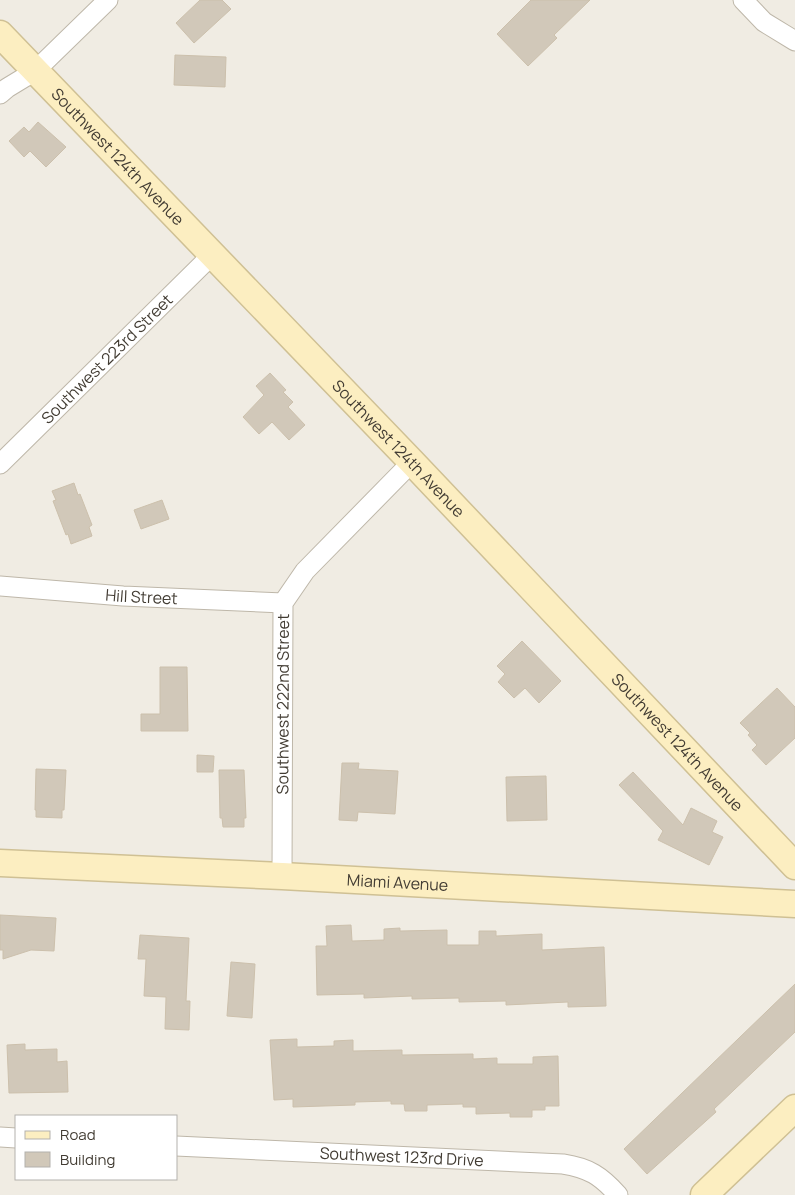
<svg xmlns="http://www.w3.org/2000/svg" width="795" height="1195" font-family="Manrope,sans-serif">
<rect width="100%" height="100%" fill="#f0ece3"/>
<!-- building -->
<g fill="#d1c8b9" stroke="#ccc0ac">
<path d="M 200,0 L 222,0 L 231,9 L 194,43 L 176,23 Z"/>
<path d="M 531,0 L 590,0 L 554,35 L 557,38 L 528,66 L 497,34 Z"/>
<path d="M 175,55 L 226,57 L 225,87 L 174,85 Z"/>
<path d="M 38,122 L 66,147 L 46,167 L 30,151 L 24,157 L 9,141 L 24,127 L 29,132 Z"/>
<path d="M 270,373 L 286,390 L 283,392 L 293,402 L 288,407 L 305,425 L 289,440 L 272,422 L 259,434 L 243,417 L 264,395 L 256,386 Z"/>
<path d="M 74,483 L 78,495 L 80,494 L 92,525 L 89,527 L 92,536 L 71,544 L 68,534 L 66,535 L 53,501 L 56,500 L 52,491 Z"/>
<path d="M 162,500 L 169,519 L 141,529 L 134,510 Z"/>
<path d="M 522,641 L 561,681 L 539,703 L 525,688 L 514,698 L 498,682 L 505,674 L 497,666 Z"/>
<path d="M 160,667 L 187,667 L 188,731 L 141,731 L 141,714 L 160,714 Z"/>
<path d="M 777,688 L 795,707 L 795,738 L 766,765 L 752,750 L 757,745 L 748,735 L 750,733 L 740,723 Z"/>
<path d="M 197,755 L 214,756 L 213,772 L 197,772 Z"/>
<path d="M 342,763 L 359,763 L 358,769 L 398,771 L 395,814 L 358,812 L 357,821 L 339,820 Z"/>
<path d="M 36,769 L 66,770 L 64,810 L 62,810 L 62,818 L 36,817 L 36,810 L 35,810 Z"/>
<path d="M 219,770 L 244,770 L 246,818 L 244,818 L 244,827 L 223,827 L 222,818 L 220,818 Z"/>
<path d="M 633,772 L 683,825 L 691,808 L 717,821 L 712,832 L 723,837 L 709,865 L 658,840 L 663,831 L 619,785 Z"/>
<path d="M 546,776 L 547,820 L 507,821 L 506,777 Z"/>
<path d="M 0,915 L 56,918 L 54,951 L 31,950 L 3,959 L 3,950 L 0,950 Z"/>
<path d="M 351,925 L 352,941 L 384,940 L 384,929 L 400,928 L 400,931 L 447,930 L 447,945 L 479,945 L 479,931 L 496,931 L 496,936 L 542,934 L 542,950 L 604,947 L 606,1006 L 568,1007 L 568,1002 L 506,1005 L 506,1001 L 459,1002 L 459,998 L 412,999 L 412,996 L 364,998 L 364,994 L 317,995 L 316,946 L 327,946 L 326,926 Z"/>
<path d="M 140,935 L 189,938 L 186,1001 L 190,1001 L 189,1030 L 165,1029 L 166,997 L 144,996 L 146,959 L 138,959 Z"/>
<path d="M 231,962 L 255,964 L 252,1018 L 227,1016 Z"/>
<path d="M 795,984 L 795,1032 L 714,1109 L 716,1112 L 647,1174 L 624,1149 Z"/>
<path d="M 297,1039 L 297,1047 L 334,1046 L 334,1041 L 353,1040 L 353,1051 L 402,1050 L 402,1055 L 473,1054 L 473,1059 L 497,1058 L 497,1064 L 533,1064 L 533,1057 L 558,1056 L 559,1106 L 545,1106 L 545,1110 L 532,1110 L 532,1117 L 510,1117 L 510,1113 L 476,1114 L 476,1107 L 463,1107 L 463,1104 L 427,1105 L 427,1111 L 405,1111 L 404,1104 L 391,1104 L 391,1101 L 355,1102 L 355,1105 L 293,1107 L 293,1099 L 274,1100 L 270,1040 Z"/>
<path d="M 25,1044 L 25,1050 L 57,1049 L 57,1062 L 67,1061 L 68,1092 L 9,1093 L 7,1045 Z"/>
</g>
<g fill="none" stroke-linecap="round" stroke-linejoin="round">
<!-- street casing -->
<g stroke="#beb7a9" stroke-width="21">
<g id="street">
<path d="M 743,0 L 764,22 L 795,41"/>
<path d="M 0,94 L 7,88 L 35,71 L 108,0"/>
<path id="s1" d="M 0,464 L 213,254"/>
<path id="s2" d="M 0,586 L 123,596 L 283,603"/>
<path id="s3" d="M 282,876 L 283,603 L 305,571 L 412,462"/>
<path d="M 0,1137 L 16,1138"/>
<path id="s4" d="M 176,1146 L 563,1164 C 589,1168 601,1176 618,1195"/>
</g>
</g>
<!-- secondary casing -->
<g stroke="#cfc094" stroke-width="29">
<g id="secondary">
<path id="s5" d="M 0,34 L 412,462 L 795,866"/>
<path id="s6" d="M 0,863 L 282,876 L 795,904"/>
<path d="M 704,1195 L 795,1108"/>
</g>
</g>
<!-- street -->
<use href="#street" stroke="#fff" stroke-width="19"/>
<!-- secondary -->
<use href="#secondary" stroke="#fceec1" stroke-width="26"/>
</g>
<g text-anchor="middle" dominant-baseline="central" stroke-width="4" stroke-linejoin="round" paint-order="stroke">
<!-- street labels -->
<g font-size="16" fill="#423c33" stroke="#fff">
<text stroke="none"><textPath href="#s5" startOffset="170">Southwest 124th Avenue</textPath></text>
<text stroke="none"><textPath href="#s1" startOffset="150">Southwest 223rd Street</textPath></text>
<text stroke="none"><textPath href="#s5" startOffset="575">Southwest 124th Avenue</textPath></text>
<text stroke="none"><textPath href="#s2" startOffset="142">Hill Street</textPath></text>
<text stroke="none"><textPath href="#s3" startOffset="172">Southwest 222nd Street</textPath></text>
<text stroke="none"><textPath href="#s5" startOffset="980">Southwest 124th Avenue</textPath></text>
<text stroke="none"><textPath href="#s6" startOffset="398">Miami Avenue</textPath></text>
<text stroke="none"><textPath href="#s4" startOffset="226">Southwest 123rd Drive</textPath></text>
</g>
</g>
<!-- legend -->
<rect x="15" y="1115" width="162" height="65" fill="#ffffff" stroke="#b3b1ad"/>
<rect x="25" y="1131" width="25" height="8" fill="#fceec1" stroke="#b3b1ad"/>
<text x="60" y="1140" font-size="15" fill="#423c33">Road</text>
<rect x="25" y="1152" width="25" height="15" fill="#d1c8b9" stroke="#b3b1ad"/>
<text x="60" y="1165" font-size="15" fill="#423c33">Building</text>
</svg>
